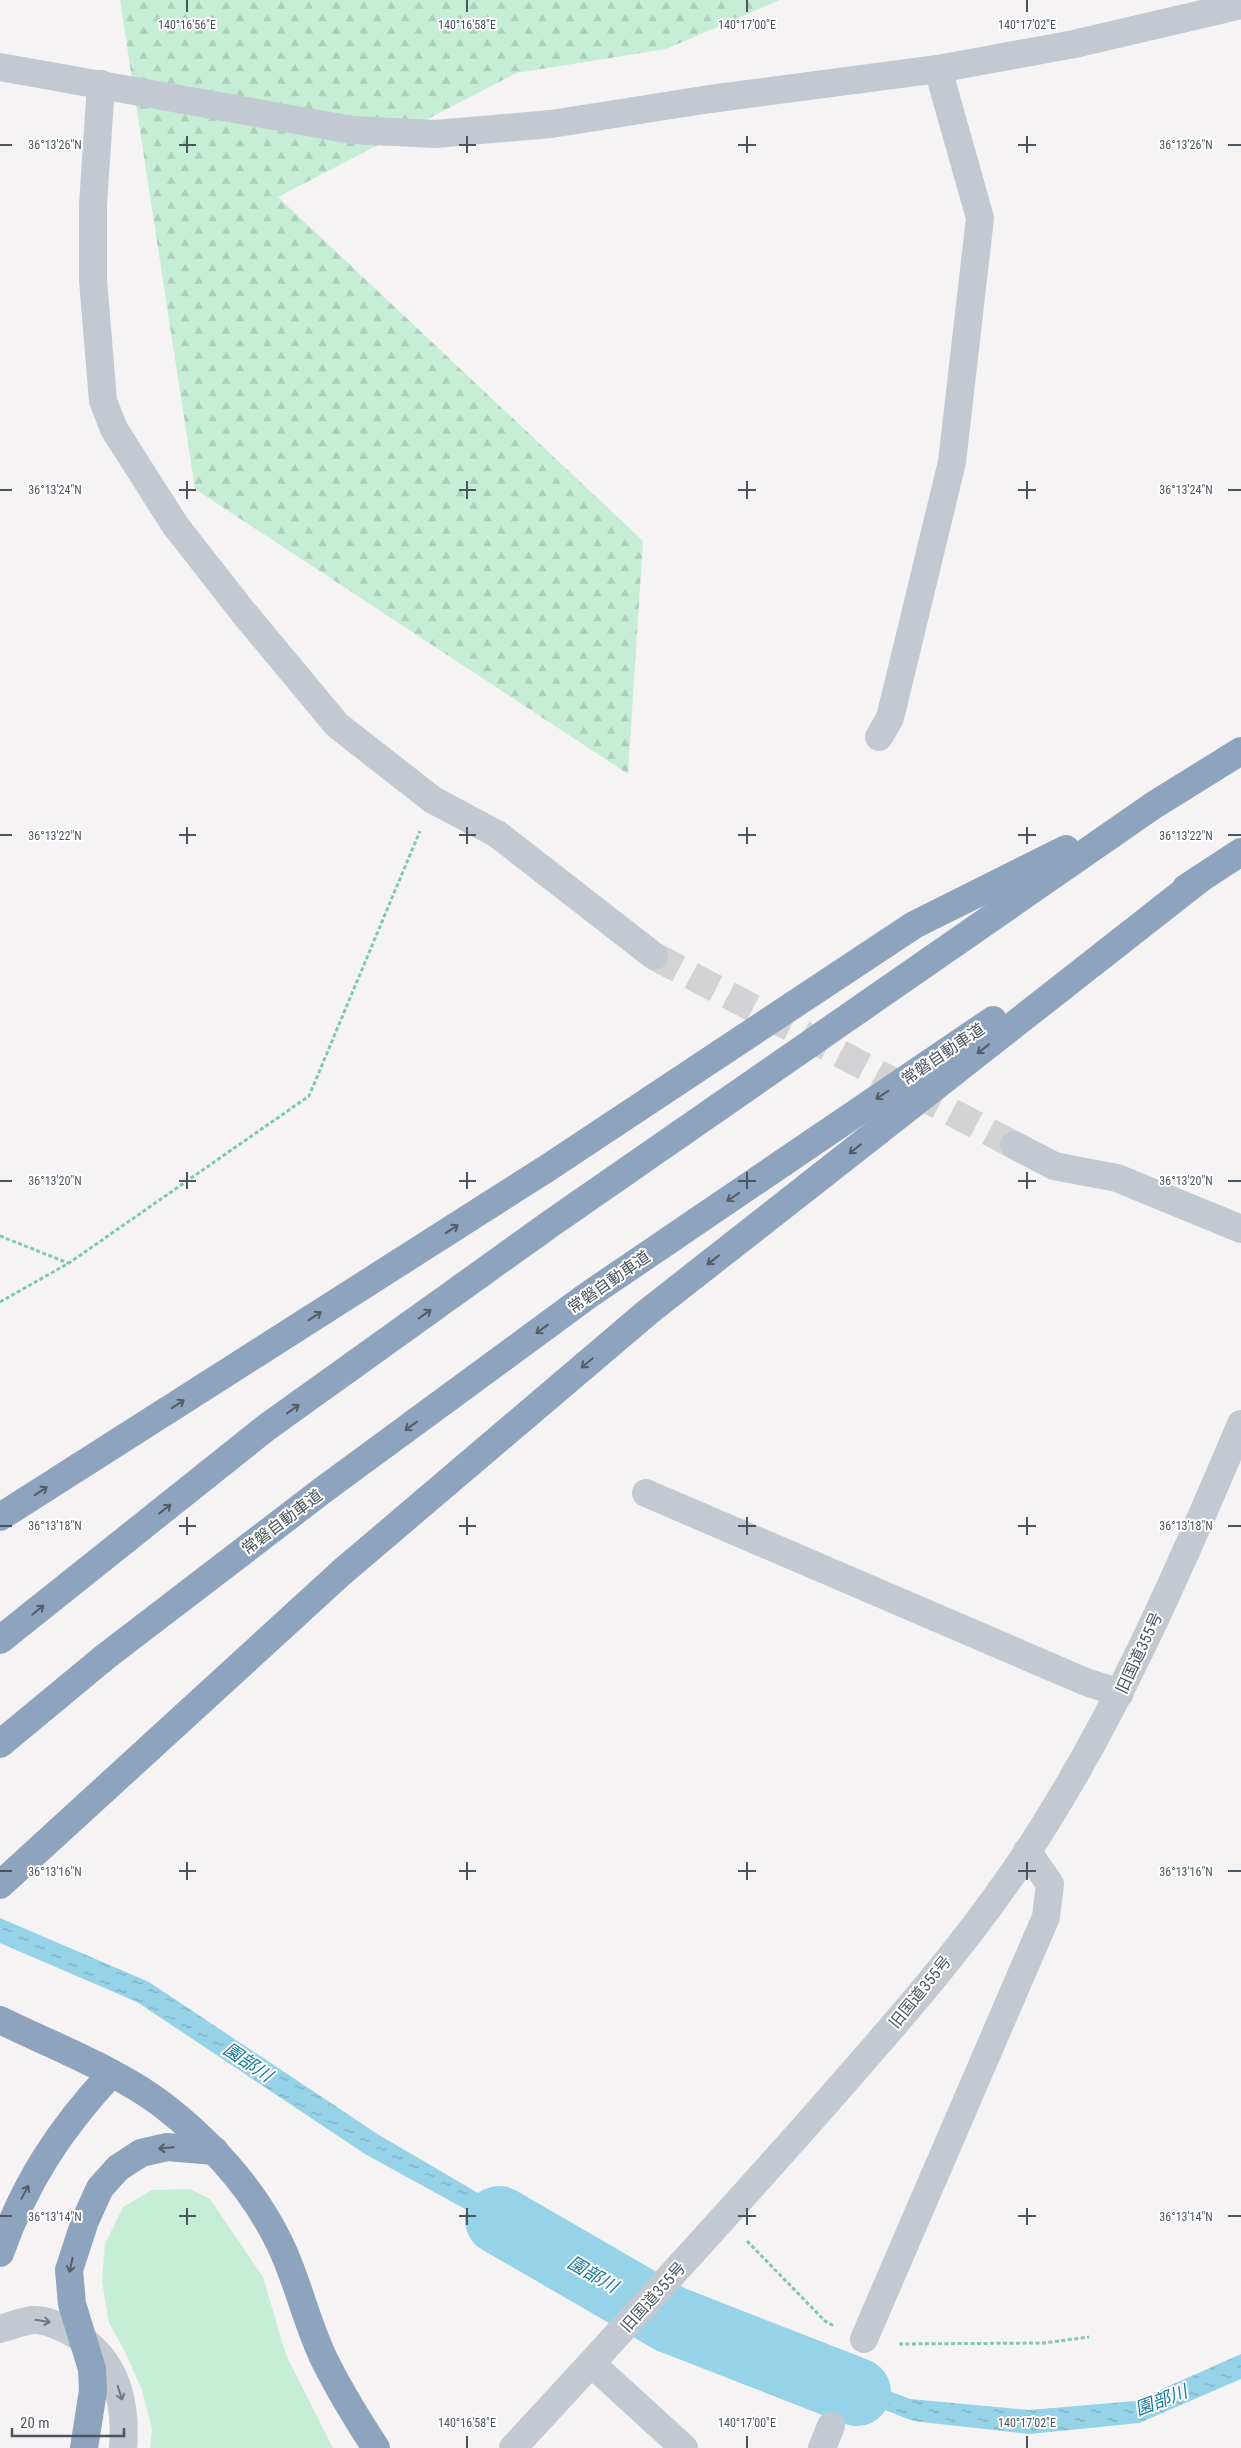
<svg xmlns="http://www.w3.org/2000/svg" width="1241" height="2448" font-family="'Roboto Condensed','Noto Sans JP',sans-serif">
<defs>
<pattern id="forest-firs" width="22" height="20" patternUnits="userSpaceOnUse" patternTransform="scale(1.25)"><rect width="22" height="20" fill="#c6eed7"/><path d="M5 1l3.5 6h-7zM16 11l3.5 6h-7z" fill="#accebb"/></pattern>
<pattern id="water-ripples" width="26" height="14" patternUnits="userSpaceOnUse" patternTransform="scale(1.25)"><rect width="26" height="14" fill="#96d2e8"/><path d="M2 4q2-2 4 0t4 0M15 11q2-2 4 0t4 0" fill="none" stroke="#7cadbf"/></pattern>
</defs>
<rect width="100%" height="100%" fill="#f5f3f3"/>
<!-- grass -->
<path fill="#c6eed7" d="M 190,2189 L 210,2199 L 263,2277 L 286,2355 L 333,2448 L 150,2448 L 152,2429 L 142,2390 L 125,2352 L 109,2323 L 102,2281 L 105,2244 L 123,2207 L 152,2190 Z"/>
<!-- forest -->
<path fill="url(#forest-firs)" d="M 120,0 L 780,0 L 666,49 L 516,73 L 278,197 L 643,541 L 628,774 L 195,489 Z"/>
<!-- water -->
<path fill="url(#water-ripples)" d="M 0,1918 L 149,1982 L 379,2135 L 676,2309 L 910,2399 L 1029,2410 L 1135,2401 L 1241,2354 L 1241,2379 L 1139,2423 L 1030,2434 L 913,2421 L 812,2381 L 676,2309 L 534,2247 L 365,2154 L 137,2002 L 0,1943 Z"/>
<!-- pier -->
<path fill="#f5f3f3" d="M 613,2270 L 677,2307 L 697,2315 L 692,2320 L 603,2280 Z"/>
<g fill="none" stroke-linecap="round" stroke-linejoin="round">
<!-- river -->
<path stroke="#96d2e8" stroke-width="68" d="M 499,2220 L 670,2319 L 857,2392"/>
<!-- minor-tunnel -->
<path stroke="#d3d3d5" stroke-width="28" stroke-dasharray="28 14" stroke-linecap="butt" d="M 654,956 L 1014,1145"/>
<!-- path -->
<g stroke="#7fcaa9" stroke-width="3" stroke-dasharray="4 2.5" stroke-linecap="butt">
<path d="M 0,1236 L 68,1263"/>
<path d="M 0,1302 L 69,1263 L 309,1096 L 420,831"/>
<path d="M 747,2241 L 825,2321 L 834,2326"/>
<path d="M 899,2344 L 1044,2343 L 1089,2337"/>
</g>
<!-- minor -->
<g stroke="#c2c9d0" stroke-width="28">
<path d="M 0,67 L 352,130 L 435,134 L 551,124 L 710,99 L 938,69 L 1074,44 L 1241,5"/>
<path d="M 101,84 L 93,205 L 93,280 L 103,401 L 114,429 L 175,525 L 243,612 L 337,725 L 433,800 L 497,834 L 654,956"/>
<path d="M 879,737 L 890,718 L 952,462 L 980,218 L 938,69"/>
<path d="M 1014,1145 L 1054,1166 L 1117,1178 L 1241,1229"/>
<path d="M 646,1493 L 1086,1682 L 1120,1693"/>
<path d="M 0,2329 C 11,2326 22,2321 33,2320 C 46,2319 58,2326 69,2331 C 115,2356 127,2399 123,2448"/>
<path d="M 864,2339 L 1046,1917 L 1050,1884 L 1027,1851"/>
<path d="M 592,2364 L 684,2448"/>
<path d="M 513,2448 C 611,2342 708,2236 804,2128 C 882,2039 963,1950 1028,1851 C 1115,1718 1179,1571 1241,1424"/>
<path d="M 822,2448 L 831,2426"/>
</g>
<!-- highway -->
<g stroke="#8ea3bd" stroke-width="28">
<path d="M 1186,888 L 1241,852"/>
<path d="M 0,1517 L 546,1169 L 914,925 L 1066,849"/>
<path d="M 0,1640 L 267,1427 L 553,1222 L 1154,805 L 1241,751"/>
<path d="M 0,1744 L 105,1657 L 323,1490 L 587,1296 L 993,1020"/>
<path d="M 0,1885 L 342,1572 L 649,1311 L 1200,879"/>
<path d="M 0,2020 C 53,2046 117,2070 164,2106 C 210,2142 252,2188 278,2240 C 297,2277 305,2319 323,2357 C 338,2388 357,2419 376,2448"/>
<path d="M 0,2253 C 25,2182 60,2129 111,2074"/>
<path d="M 84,2448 L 93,2391 L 92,2369 L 72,2304 L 69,2270 L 85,2221 L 100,2188 L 118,2168 L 141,2153 L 167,2147 L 215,2151"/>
</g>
</g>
<!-- one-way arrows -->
<defs><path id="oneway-shaft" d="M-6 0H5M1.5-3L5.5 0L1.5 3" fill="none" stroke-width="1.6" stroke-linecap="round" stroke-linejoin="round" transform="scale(1.25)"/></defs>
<g stroke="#525d68">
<use href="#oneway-shaft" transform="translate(983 1049) rotate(142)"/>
<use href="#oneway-shaft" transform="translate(882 1095) rotate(146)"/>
<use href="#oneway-shaft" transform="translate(855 1149) rotate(142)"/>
<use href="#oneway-shaft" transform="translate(733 1197) rotate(146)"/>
<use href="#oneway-shaft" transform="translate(452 1229) rotate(-33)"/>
<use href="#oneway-shaft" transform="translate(713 1260) rotate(142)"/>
<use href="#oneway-shaft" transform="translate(425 1314) rotate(-36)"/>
<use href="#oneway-shaft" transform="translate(315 1316) rotate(-33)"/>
<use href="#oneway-shaft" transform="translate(542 1329) rotate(144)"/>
<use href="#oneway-shaft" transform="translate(587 1363) rotate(140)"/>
<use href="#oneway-shaft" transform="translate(178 1404) rotate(-33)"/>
<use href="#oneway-shaft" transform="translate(293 1409) rotate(-36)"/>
<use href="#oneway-shaft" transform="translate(411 1426) rotate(144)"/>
<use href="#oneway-shaft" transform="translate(41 1491) rotate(-33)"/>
<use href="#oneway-shaft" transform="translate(165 1509) rotate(-38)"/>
<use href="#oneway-shaft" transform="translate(38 1610) rotate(-39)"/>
<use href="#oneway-shaft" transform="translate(166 2148) rotate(175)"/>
<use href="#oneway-shaft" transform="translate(25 2192) rotate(-62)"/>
<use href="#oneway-shaft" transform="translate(71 2265) rotate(102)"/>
</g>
<g stroke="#6f7881">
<use href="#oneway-shaft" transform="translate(43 2321) rotate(9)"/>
<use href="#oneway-shaft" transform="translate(120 2393) rotate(72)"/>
</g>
<!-- ticks -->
<path fill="none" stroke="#4b555f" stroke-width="2" d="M 187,0 L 187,12M 467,0 L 467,12M 747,0 L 747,12M 1027,0 L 1027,12M 187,136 L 187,153M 467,136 L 467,153M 747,136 L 747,153M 1027,136 L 1027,153M 0,145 L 12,145M 179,145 L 196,145M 459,145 L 476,145M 738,145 L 756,145M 1018,145 L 1036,145M 1228,145 L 1241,145M 187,481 L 187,499M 467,481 L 467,499M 747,481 L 747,499M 1027,481 L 1027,499M 0,490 L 12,490M 179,490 L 196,490M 459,490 L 476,490M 738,490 L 756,490M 1018,490 L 1036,490M 1228,490 L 1241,490M 187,827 L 187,844M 467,827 L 467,844M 747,827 L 747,844M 1027,827 L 1027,844M 0,835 L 12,835M 179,835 L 196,835M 459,835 L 476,835M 738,835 L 756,835M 1018,835 L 1036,835M 1228,835 L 1241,835M 187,1172 L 187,1189M 467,1172 L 467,1189M 747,1172 L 747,1189M 1027,1172 L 1027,1189M 0,1181 L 12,1181M 179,1181 L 196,1181M 459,1181 L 476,1181M 738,1181 L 756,1181M 1018,1181 L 1036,1181M 1228,1181 L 1241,1181M 187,1517 L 187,1535M 467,1517 L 467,1535M 747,1517 L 747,1535M 1027,1517 L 1027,1535M 0,1526 L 12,1526M 179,1526 L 196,1526M 459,1526 L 476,1526M 738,1526 L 756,1526M 1018,1526 L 1036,1526M 1228,1526 L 1241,1526M 187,1862 L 187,1880M 467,1862 L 467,1880M 747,1862 L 747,1880M 1027,1862 L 1027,1880M 0,1871 L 12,1871M 179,1871 L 196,1871M 459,1871 L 476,1871M 738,1871 L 756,1871M 1018,1871 L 1036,1871M 1228,1871 L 1241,1871M 187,2208 L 187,2225M 467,2208 L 467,2225M 747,2208 L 747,2225M 1027,2208 L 1027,2225M 0,2216 L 12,2216M 179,2216 L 196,2216M 459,2216 L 476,2216M 738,2216 L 756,2216M 1018,2216 L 1036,2216M 1228,2216 L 1241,2216M 467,2436 L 467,2448M 747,2436 L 747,2448M 1027,2436 L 1027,2448"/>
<g text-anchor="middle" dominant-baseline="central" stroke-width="4" stroke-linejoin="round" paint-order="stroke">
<!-- street labels -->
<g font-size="16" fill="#4b555f" stroke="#fff">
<text transform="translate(943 1054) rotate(-34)">常磐自動車道</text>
<text transform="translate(609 1282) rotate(-35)">常磐自動車道</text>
<text transform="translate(282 1522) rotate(-37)">常磐自動車道</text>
<text transform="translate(1139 1653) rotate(-65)">旧国道355号</text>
<text transform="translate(920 1992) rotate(-51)">旧国道355号</text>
<text transform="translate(653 2297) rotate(-48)">旧国道355号</text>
</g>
<!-- water labels -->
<g font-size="18" font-style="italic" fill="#167ba0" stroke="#fff">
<text transform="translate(248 2062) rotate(34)">園部川</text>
<text transform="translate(593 2274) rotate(30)">園部川</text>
<text transform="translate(1161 2400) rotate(-21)">園部川</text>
</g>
</g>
<g font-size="12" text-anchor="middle" fill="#4b555f" stroke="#fff" stroke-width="4" stroke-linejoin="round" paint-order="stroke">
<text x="187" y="29">140°16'56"E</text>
<text x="467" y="29">140°16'58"E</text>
<text x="747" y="29">140°17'00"E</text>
<text x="1027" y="29">140°17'02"E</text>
<text x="55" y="149">36°13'26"N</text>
<text x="1186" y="149">36°13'26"N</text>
<text x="55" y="494">36°13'24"N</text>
<text x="1186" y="494">36°13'24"N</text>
<text x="55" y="840">36°13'22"N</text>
<text x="1186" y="840">36°13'22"N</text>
<text x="55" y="1185">36°13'20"N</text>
<text x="1186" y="1185">36°13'20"N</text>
<text x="55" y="1530">36°13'18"N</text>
<text x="1186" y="1530">36°13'18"N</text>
<text x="55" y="1876">36°13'16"N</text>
<text x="1186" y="1876">36°13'16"N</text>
<text x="55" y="2221">36°13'14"N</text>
<text x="1186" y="2221">36°13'14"N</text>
<text x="467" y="2427">140°16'58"E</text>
<text x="747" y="2427">140°17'00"E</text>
<text x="1027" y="2427">140°17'02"E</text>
</g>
<!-- scale -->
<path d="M12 2428v8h112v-8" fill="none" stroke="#4b555f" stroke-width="2.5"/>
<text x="20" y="2428" font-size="15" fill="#4b555f" stroke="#ffffff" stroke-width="4" paint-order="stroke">20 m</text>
</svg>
